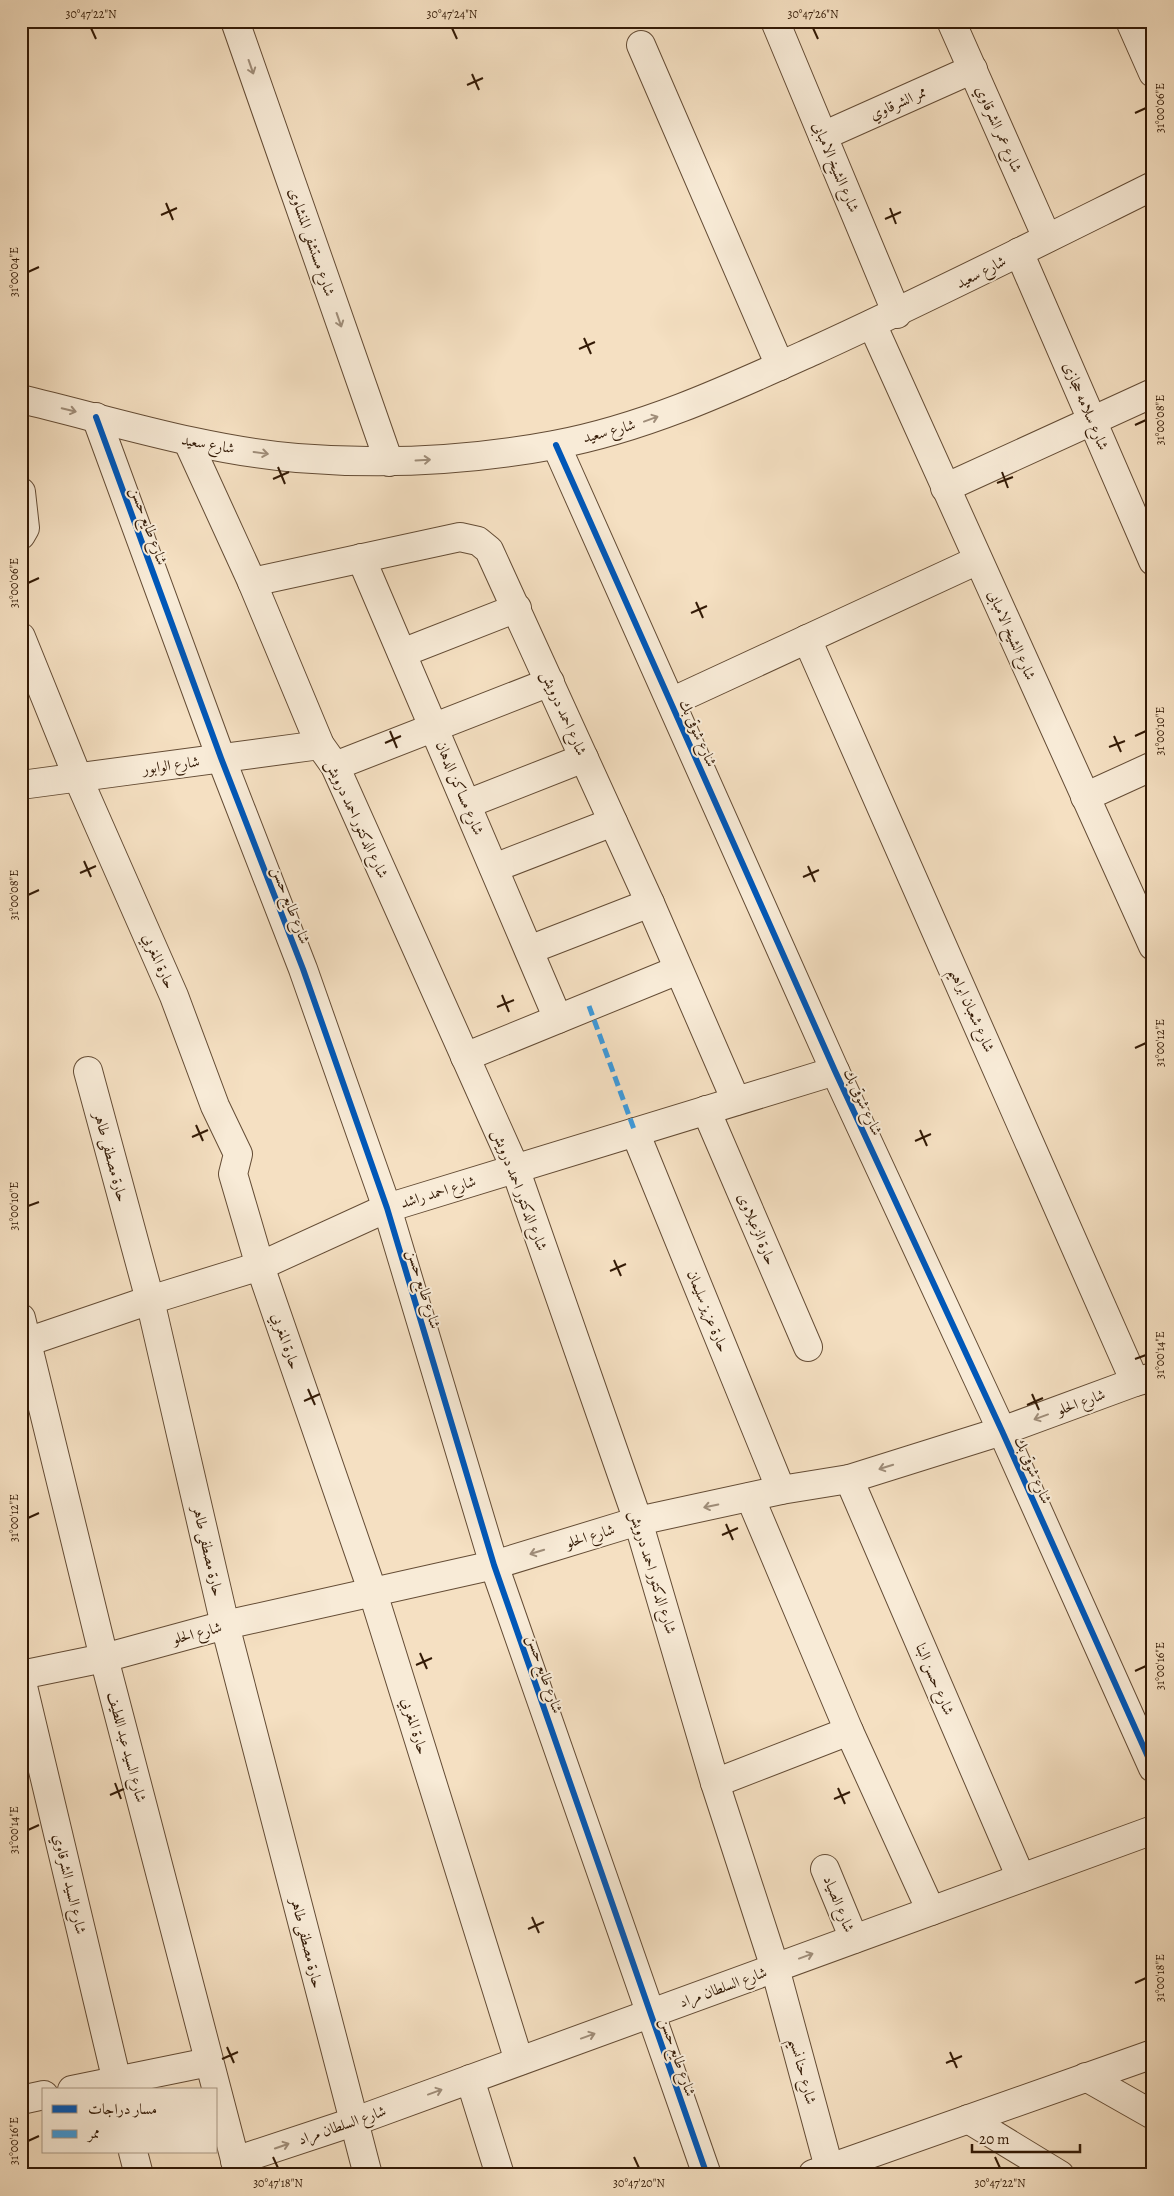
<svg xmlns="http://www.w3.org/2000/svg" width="1174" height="2196" font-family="Alegreya,Amiri,serif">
<rect width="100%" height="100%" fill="#f5e0c2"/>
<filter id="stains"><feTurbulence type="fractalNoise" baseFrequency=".004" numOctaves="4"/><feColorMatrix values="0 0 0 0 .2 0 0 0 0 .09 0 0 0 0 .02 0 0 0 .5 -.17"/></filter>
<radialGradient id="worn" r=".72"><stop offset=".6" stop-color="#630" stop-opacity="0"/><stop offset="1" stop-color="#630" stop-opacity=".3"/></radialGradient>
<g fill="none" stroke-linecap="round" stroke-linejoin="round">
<!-- minor casing -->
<g stroke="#644c35" stroke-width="30">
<g id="minor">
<path d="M 235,21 L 389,462"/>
<path d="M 775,21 L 897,314"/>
<path d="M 951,21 L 1047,238"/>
<path d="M 1130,21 L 1153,73"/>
<path d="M 641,45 L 780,366"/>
<path d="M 823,136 L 973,69"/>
<path d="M 1019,252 L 1153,561"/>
<path d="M 872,324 L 1153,946"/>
<path d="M 21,399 C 113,421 203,450 297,458 C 383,465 469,461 554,445 C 645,428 729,389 813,351 C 927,299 1040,242 1153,186"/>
<path d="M 96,417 L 221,758 L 303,969 L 387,1208 L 494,1565 L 707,2175"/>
<path d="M 188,442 L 252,582 L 320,745 L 335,766 L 515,1168 L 638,1521 L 715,1783 L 775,1968 L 831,2175"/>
<path d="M 556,445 L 835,1071 L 1002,1431 L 1153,1768"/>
<path d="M 945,488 L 1153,393"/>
<path d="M 21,492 L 25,528 L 21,535"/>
<path d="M 361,558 L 558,1019"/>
<path d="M 252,582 L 460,537 L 478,541 L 489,550 L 650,903 L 736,1101"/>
<path d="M 21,637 L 78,778 L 174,996 L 215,1106 L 238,1154 L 233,1174 L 260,1266 L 373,1593 L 519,2061"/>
<path d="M 807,639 L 1135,1382"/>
<path d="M 402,653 L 517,608"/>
<path d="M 671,702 L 978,560"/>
<path d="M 335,766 L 550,682"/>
<path d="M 21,785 L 320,745"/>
<path d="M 1085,797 L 1153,766"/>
<path d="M 467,804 L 584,758"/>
<path d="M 494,868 L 613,822"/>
<path d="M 529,950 L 650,903"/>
<path d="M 465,1057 L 678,970"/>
<path d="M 88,1071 L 150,1300 L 225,1625 L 368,2175"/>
<path d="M 706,1110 L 808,1347"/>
<path d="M 635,1132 L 781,1490"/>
<path d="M 21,1318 L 104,1658 L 239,2175"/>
<path d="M 21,1344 L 150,1300 L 260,1266 L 387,1208 L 835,1071"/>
<path d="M 849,1479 L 1021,1878"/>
<path d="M 750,1497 L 849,1731 L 931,1911"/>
<path d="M 21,1675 L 104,1658 L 225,1625 L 494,1565 L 638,1521 L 781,1490 L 849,1479 L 1002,1431 L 1135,1382 L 1153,1377"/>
<path d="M 21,1678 L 119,2090"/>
<path d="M 715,1783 L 849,1731"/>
<path d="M 825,1869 L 854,1939"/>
<path d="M 1086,2077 L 1153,2115"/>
<path d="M 470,2079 L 500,2175"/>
<path d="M 72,2090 L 209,2062"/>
<path d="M 21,2100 L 44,2095"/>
<path d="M 968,2119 L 1060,2175"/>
<path d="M 133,2152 L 139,2175"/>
<path d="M 235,2161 L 353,2122 L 1153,1830"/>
<path d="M 813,2174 L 1153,2054"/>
</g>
</g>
<!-- minor -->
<use href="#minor" stroke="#f8ebd7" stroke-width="28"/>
<!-- quiet -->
<path stroke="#3e9bdd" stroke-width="5" stroke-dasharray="10 5" stroke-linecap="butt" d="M 589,1006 L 635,1132"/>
<!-- cycleway casing -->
<g stroke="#f8ebd7" stroke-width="9">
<g id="cycleway">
<path d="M 96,417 L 221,758 L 303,969 L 387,1208 L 494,1565 L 707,2175"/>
<path d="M 556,445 L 835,1071 L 1002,1431 L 1153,1768"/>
</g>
</g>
<!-- cycleway -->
<use href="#cycleway" stroke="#0057b8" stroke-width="6"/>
</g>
<!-- one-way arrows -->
<defs><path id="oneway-shaft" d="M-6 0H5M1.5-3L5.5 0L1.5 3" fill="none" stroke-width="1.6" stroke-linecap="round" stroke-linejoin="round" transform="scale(1.25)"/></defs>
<g stroke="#9f8d79">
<use href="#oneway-shaft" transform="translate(251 67) rotate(71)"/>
<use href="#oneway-shaft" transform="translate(339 320) rotate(71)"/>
<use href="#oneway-shaft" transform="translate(69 410) rotate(13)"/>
<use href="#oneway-shaft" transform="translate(651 419) rotate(-20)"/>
<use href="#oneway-shaft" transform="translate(261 453) rotate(8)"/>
<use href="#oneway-shaft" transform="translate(423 460) rotate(-3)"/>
<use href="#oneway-shaft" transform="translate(1041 1417) rotate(160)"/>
<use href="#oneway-shaft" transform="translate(886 1467) rotate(163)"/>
<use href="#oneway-shaft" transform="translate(711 1506) rotate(168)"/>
<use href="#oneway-shaft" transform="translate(537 1552) rotate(163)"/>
<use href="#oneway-shaft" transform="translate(806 1956) rotate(-20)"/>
<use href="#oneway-shaft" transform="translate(588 2036) rotate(-20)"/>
<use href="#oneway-shaft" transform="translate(435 2092) rotate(-20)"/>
<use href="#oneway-shaft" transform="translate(282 2146) rotate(-19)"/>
</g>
<!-- ticks -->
<path fill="none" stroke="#331a06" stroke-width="2" d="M 91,28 L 96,39M 452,28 L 457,39M 813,28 L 818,39M 472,74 L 479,90M 467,85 L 483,78M 1135,113 L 1146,108M 166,203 L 173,220M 890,208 L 896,224M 161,215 L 177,208M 885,219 L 901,212M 28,272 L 39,267M 584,338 L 591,354M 579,349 L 595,342M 1135,425 L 1146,420M 278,467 L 285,484M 1002,472 L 1008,488M 273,479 L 289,472M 997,483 L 1013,477M 28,583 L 39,578M 696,602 L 703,618M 691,613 L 707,606M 390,731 L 397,748M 1114,736 L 1121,752M 1135,736 L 1146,731M 385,743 L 401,736M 1109,747 L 1125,741M 84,861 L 91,877M 808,866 L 815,882M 80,873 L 96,866M 803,877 L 819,870M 28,895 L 39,890M 502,995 L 509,1012M 497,1007 L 514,1000M 1135,1048 L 1146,1043M 196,1125 L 203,1141M 920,1130 L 927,1146M 192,1137 L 208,1130M 915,1141 L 931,1134M 28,1206 L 39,1202M 614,1260 L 621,1276M 610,1271 L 626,1264M 1135,1359 L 1146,1355M 308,1389 L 315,1405M 1032,1394 L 1039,1410M 304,1401 L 320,1394M 1027,1405 L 1043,1398M 28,1518 L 39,1513M 726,1524 L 733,1540M 722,1535 L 738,1528M 420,1653 L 427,1669M 416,1665 L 432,1658M 1135,1671 L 1146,1666M 115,1783 L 121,1799M 838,1788 L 845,1804M 110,1795 L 126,1788M 834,1799 L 850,1792M 28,1830 L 39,1825M 532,1917 L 539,1933M 528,1929 L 544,1922M 1135,1983 L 1146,1978M 227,2047 L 234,2063M 950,2052 L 957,2068M 222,2059 L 238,2052M 946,2063 L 962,2056M 28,2141 L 39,2136M 273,2157 L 278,2168M 634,2157 L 639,2168M 995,2157 L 1000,2168"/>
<g text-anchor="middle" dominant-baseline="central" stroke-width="4" stroke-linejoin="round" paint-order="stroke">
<!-- street labels -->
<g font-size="15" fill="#331a06" stroke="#f8ebd7">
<text transform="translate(898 103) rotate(-24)">ممر الشرقاوي</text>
<text transform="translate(999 129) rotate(66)">شارع عمر الشرقاوي</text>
<text transform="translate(836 167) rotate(67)">شارع الشيخ الامبابى</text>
<text transform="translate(312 242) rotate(71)">شارع مستشفى المنشاوى</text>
<text transform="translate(981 272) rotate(-27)">شارع سعيد</text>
<text transform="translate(1086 406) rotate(67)">شارع سلامه حجازى</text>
<text transform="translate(609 431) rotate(-15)">شارع سعيد</text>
<text transform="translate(208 444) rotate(10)">شارع سعيد</text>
<text transform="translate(149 526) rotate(70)">شارع طايع حسن</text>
<text transform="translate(1012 635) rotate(66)">شارع الشيخ الامبابى</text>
<text transform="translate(564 713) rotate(66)">شارع احمد درويش</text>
<text transform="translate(698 733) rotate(66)">شارع شوقى بك</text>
<text transform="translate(171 765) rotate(-8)">شارع الوابور</text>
<text transform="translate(460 788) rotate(67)">شارع مساكن الدهان</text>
<text transform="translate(357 819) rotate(65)">شارع الدكتور احمد درويش</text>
<text transform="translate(291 905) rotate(69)">شارع طايع حسن</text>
<text transform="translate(159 961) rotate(66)">حارة المغربي</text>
<text transform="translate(972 1010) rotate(66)">شارع شعبان ابراهيم</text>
<text transform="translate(863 1102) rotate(65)">شارع شوقى بك</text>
<text transform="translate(111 1157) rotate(75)">حارة مصطفى طاهر</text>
<text transform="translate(520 1190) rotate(69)">شارع الدكتور احمد درويش</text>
<text transform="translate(438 1192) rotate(-17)">شارع احمد راشد</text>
<text transform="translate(757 1229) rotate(67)">حارة الزعبلاوى</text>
<text transform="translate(424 1289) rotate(73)">شارع طايع حسن</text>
<text transform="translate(708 1311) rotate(68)">حارة عزيز سليمان</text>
<text transform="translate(286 1341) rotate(71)">حارة المغربي</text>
<text transform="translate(1081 1402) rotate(-20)">شارع الحلو</text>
<text transform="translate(1033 1470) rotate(66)">شارع شوقى بك</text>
<text transform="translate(590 1536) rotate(-17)">شارع الحلو</text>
<text transform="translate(208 1551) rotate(77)">حارة مصطفى طاهر</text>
<text transform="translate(653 1572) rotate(73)">شارع الدكتور احمد درويش</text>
<text transform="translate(197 1633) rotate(-15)">شارع الحلو</text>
<text transform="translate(545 1674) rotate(71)">شارع طايع حسن</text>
<text transform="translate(935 1679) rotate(67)">شارع حسن البنا</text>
<text transform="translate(415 1726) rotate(73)">حارة المغربي</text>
<text transform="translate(127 1747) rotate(75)">شارع السيد عبد اللطيف</text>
<text transform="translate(70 1884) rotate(77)">شارع السيد الشرقاوي</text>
<text transform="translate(839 1904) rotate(68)">شارع الصياد</text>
<text transform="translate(307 1943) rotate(76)">حارة مصطفى طاهر</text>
<text transform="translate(723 1987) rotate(-20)">شارع السلطان مراد</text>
<text transform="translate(678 2057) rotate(71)">شارع طايع حسن</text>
<text transform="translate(803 2071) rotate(75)">شارع حنا نسيم</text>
<text transform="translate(342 2125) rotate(-19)">شارع السلطان مراد</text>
</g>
</g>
<!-- margin -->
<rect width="1174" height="2196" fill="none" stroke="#f5e0c2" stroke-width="55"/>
<!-- legend -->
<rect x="42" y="2088" width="175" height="65" fill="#f8ebd7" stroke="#a99783"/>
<rect x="52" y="2105" width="25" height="8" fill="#0057b8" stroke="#a99783"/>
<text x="88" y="2114" font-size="15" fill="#331a06">مسار دراجات</text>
<rect x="52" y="2130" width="25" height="8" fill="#3e9bdd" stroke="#a99783"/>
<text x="88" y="2138" font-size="15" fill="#331a06">ممر</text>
<!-- scale -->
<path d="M972 2144v8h108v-8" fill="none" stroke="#331a06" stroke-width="2.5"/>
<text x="979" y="2144" font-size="15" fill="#331a06" stroke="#f8ebd7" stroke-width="4" paint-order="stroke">20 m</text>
<rect x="28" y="28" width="1118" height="2140" fill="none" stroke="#331a06" stroke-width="2"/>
<g font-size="12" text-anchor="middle" fill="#331a06">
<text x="91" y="18">30°47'22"N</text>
<text x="452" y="18">30°47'24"N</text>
<text x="813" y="18">30°47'26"N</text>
<text transform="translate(1160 108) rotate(-90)" y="4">31°00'06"E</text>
<text transform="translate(14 272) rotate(-90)" y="4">31°00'04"E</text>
<text transform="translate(1160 420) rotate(-90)" y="4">31°00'08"E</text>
<text transform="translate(14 583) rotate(-90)" y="4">31°00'06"E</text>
<text transform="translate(1160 731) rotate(-90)" y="4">31°00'10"E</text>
<text transform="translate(14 895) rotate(-90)" y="4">31°00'08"E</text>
<text transform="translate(1160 1043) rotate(-90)" y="4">31°00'12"E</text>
<text transform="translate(14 1206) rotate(-90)" y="4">31°00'10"E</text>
<text transform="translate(1160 1355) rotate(-90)" y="4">31°00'14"E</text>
<text transform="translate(14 1518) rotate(-90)" y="4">31°00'12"E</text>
<text transform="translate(1160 1666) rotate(-90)" y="4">31°00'16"E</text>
<text transform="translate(14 1830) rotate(-90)" y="4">31°00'14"E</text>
<text transform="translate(1160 1978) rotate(-90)" y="4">31°00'18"E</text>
<text transform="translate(14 2141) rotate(-90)" y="4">31°00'16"E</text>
<text x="278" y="2187">30°47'18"N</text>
<text x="639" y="2187">30°47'20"N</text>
<text x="1000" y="2187">30°47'22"N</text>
</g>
<rect width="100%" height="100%" filter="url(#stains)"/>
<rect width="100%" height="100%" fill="url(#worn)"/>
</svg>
